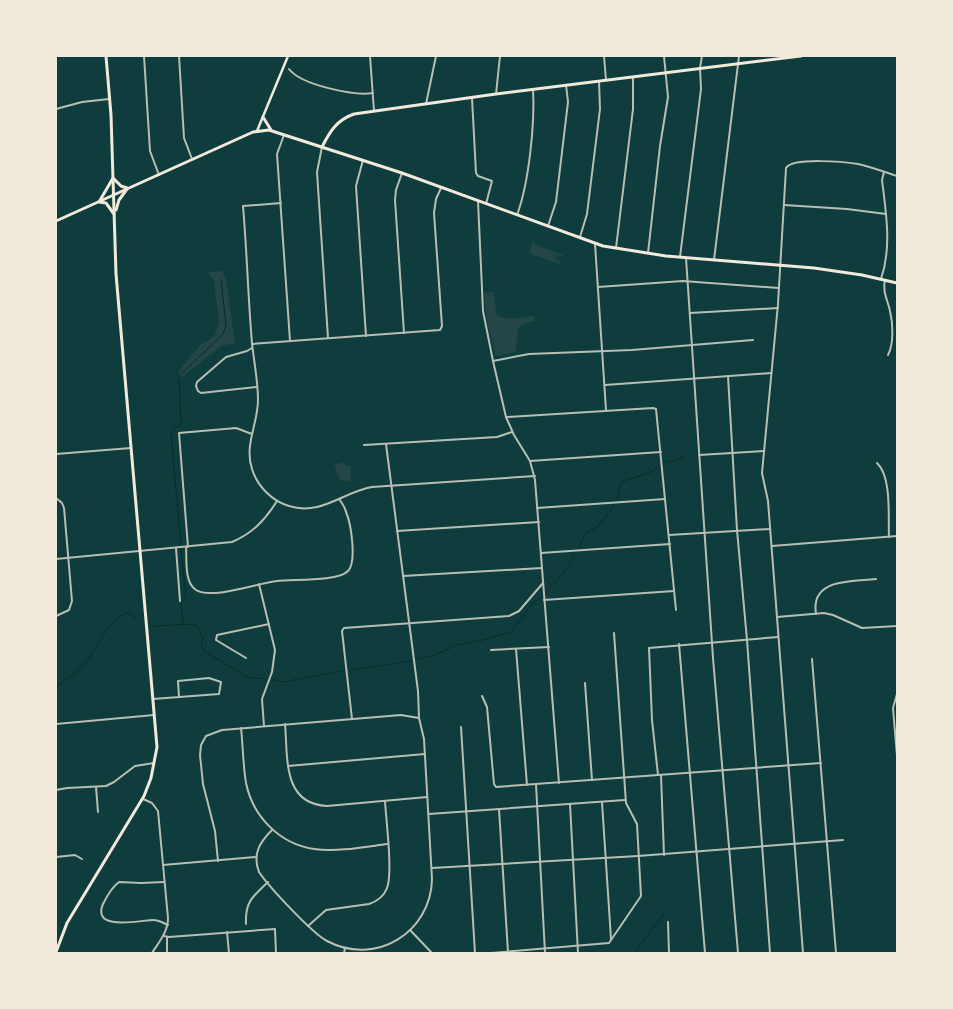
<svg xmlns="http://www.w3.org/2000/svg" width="953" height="1009" font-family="Barlow,sans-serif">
<rect width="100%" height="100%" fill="#0f3d3e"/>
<!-- green -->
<g fill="#244646">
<path d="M 534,240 L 534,244 L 563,255 L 562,257 L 557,255 L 555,259 L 561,262 L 560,264 L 535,255 L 533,258 L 534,255 L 529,253 Z"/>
<path d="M 222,271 L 226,279 L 235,343 L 221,346 L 181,378 L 178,372 L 201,344 L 208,341 L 215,335 L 219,322 L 214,281 L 208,272 Z"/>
<path d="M 493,292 L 497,316 L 510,319 L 534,316 L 535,321 L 524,323 L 518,328 L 516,352 L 496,356 L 487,323 L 484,293 Z"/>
<path d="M 341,463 L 344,463 L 345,466 L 350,466 L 351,482 L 339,479 L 334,465 Z"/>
</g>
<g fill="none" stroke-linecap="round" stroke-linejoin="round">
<!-- stream -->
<g stroke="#0a2a2b" stroke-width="1">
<path d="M 666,463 L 684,457"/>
<path d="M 617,500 L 621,482 L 651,472 L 660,465"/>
<path d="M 181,545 L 171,433 L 181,423 L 179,376 L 223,334 L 226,325 L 221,280"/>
<path d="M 578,549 L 586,532 L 596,528 L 613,508 L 614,505"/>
<path d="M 181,550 L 186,595 L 181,606 L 183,624"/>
<path d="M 547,591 L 564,573 L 575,554"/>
<path d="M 154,626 L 190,624 L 197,626 L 203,638 L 201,645 L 204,651 L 247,677 L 265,679"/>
<path d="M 418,659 L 435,655 L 457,645 L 483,640 L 511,632 L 533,603 L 543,596"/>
<path d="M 350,670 L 411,661"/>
<path d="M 273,680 L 282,682 L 343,671"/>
<path d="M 56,686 C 66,680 75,674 83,666 C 95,653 110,614 129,613 L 138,620"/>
<path d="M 634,953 L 667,910"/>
</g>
<!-- minor -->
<g stroke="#b8beb3" stroke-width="2">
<path d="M 144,56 L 150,151 L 159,175"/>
<path d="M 179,56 L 184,138 L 192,159"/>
<path d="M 370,56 L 374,111"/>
<path d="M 604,56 L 606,80"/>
<path d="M 289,69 C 301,85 354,96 373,93"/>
<path d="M 496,94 L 500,56"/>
<path d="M 472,98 L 476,173 L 478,176 L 492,181 L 486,204"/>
<path d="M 426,104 L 436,56"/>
<path d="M 56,109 L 82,102 L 109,99"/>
<path d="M 284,135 L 277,154 L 290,341"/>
<path d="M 322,147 L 317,172 L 328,338"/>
<path d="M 363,160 L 356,186 L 366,336"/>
<path d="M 402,173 L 396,190 L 395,200 L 404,333"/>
<path d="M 478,201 L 483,311 L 493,361 L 506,417 L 514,435 L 530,461 L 535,480 L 559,783"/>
<path d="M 281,203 L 243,206 C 247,252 248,297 252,343 C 254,362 258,381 258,400 C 258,424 244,445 252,469 C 257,486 272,501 289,506 C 321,516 343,492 372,487 L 535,476"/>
<path d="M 784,205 L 847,209 L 886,214"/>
<path d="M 517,215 C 529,183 535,123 533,89"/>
<path d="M 548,226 L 556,202 L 568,102 L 566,85"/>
<path d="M 580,237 L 587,214 L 600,109 L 599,81"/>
<path d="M 595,244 L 606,410"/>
<path d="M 616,248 L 633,109 L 633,77"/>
<path d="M 648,253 L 660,146 L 668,97 L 664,56"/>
<path d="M 680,257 L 701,89 L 700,68 L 702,56"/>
<path d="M 686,258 L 713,658 L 738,953"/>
<path d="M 714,260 L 739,56"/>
<path d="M 881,279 C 892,247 886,213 882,180 L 884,172"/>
<path d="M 885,280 C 882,291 888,301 890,311 C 893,323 894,344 888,355"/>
<path d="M 598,287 L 683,281 L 779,288"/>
<path d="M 690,313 L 778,308"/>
<path d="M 252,344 L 440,330 L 442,326 L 434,213 L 436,199 L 441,188"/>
<path d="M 252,348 L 247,351 L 226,357 L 197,382 L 196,386 L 198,391 L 201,393 L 257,387"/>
<path d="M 493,361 L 529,354 L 632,350 L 753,340"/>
<path d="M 728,376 L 737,530 L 747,640 L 770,953"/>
<path d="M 605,385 L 771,373"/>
<path d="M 506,417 L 653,408 L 656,409 L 676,610"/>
<path d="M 364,445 L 497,437 L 512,432"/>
<path d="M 56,454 L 131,448"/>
<path d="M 699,455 L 764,451"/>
<path d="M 530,461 L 661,452"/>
<path d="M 877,463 C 892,477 888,517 889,537"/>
<path d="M 56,498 L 62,503 L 64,508 L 72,601 L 69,610 L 56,616"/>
<path d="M 537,508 L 665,499"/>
<path d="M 397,531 L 539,522"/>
<path d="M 669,535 L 770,529"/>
<path d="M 772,546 L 897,536"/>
<path d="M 186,547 C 187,560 184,582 196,590 C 212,600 258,583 277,581 C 292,579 338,582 348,571 C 357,562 351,523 346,512 C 345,507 342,503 339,499"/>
<path d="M 188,547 L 179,433 L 236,428 L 252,434"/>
<path d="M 176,548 L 180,601"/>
<path d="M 541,553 L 670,544"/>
<path d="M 56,559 L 232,542 C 253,533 265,520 277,501"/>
<path d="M 403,576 L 542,568"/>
<path d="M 259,584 L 275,650 L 272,672 L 262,699 L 264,726"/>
<path d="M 544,600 L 674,591"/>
<path d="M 816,614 C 810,578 852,582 876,579"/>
<path d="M 777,617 L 824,613 L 833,615 L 862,628 L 897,626"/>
<path d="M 679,644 L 705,953"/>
<path d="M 516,649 L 527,785"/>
<path d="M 491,650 L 549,647"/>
<path d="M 246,658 L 216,640 L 217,635 L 269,624"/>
<path d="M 812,659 L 836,953"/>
<path d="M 585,683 L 592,780"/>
<path d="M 897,694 L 893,708 L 897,756"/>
<path d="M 482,696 L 487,707 L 494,784 L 496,787 L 821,763"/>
<path d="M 153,699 L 219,694 L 221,682 L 209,678 L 178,681 L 179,697"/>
<path d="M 352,719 L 342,631 L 344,628 L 509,616 L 519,611 L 543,583"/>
<path d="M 56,724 L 154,715"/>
<path d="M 285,724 C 288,757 282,804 327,806 L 427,797"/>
<path d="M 461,727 L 475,953"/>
<path d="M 241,728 C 243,746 243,765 246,783 C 253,817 280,844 314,849 C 338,852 364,847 387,844"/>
<path d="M 288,766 L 425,754"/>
<path d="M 658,775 L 652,720 L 649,648 L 778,637"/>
<path d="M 661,775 L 664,855"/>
<path d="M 536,784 L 545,953"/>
<path d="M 96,787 L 98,812"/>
<path d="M 56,790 L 67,788 L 106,786 L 114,782 L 135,766 L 154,763"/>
<path d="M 143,799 L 152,803 L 158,811 L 168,918 C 168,932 159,942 152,953"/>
<path d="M 602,802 L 611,939"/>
<path d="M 570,804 L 578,953"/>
<path d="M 499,809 L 508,952"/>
<path d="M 429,814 L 625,800"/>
<path d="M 272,830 C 260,842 252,854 259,872 C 269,887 312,933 327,941 C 376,967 431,932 432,879 L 424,739 L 419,718 L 418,691 L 386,444"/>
<path d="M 56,857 L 75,855 L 82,859"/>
<path d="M 218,861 L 215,831 L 203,784 L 200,755 L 201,745 L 206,736 L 222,730 L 401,715 L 419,718"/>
<path d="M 163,865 L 255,857"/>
<path d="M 432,868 L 638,856 L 843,840"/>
<path d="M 164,882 L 141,883 L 119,882 C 112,887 107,896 103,904 C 91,932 142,920 153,920 C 159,920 163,923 168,925"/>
<path d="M 668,922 L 669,953"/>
<path d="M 246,924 C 245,902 252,897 268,882"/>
<path d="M 308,926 L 326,910 L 369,904 C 378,901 384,896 387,888 C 393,872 386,820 385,801"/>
<path d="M 410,930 L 432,953"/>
<path d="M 227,932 L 229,953"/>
<path d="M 164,936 L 169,937 L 275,929 L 276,953"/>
<path d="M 167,937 L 167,953"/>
<path d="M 344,953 L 345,948"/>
<path d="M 491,953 L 609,943 L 641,896 L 637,824 L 626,803 L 614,633"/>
<path d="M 803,953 L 768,501 L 762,473 L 778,304 L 786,168 C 793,157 846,162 858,164 C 872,167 884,172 897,176"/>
</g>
<!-- secondary -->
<path stroke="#f1e9da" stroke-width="2.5" d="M 257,131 L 288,56"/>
<!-- primary -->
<g stroke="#f1e9da" stroke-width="3">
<path d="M 263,117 L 271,130"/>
<path d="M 322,147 C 330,131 337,120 354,114 L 496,94 L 801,56"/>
<path d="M 113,178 L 99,202 L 106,203 L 114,214"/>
<path d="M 114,179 L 121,186 L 127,188"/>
<path d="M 116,210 L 119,200 L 127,189"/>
<path d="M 56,221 L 253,132 L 269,130 L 402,173 L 603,246 L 666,256 L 814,268 L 862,275 L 897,283"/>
<path d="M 56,952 L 67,923 L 144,796 L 151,778 L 157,747 L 116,274 L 111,115 L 106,56"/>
</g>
</g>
<!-- border -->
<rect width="953" height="1009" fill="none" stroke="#f1e9da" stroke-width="114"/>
</svg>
